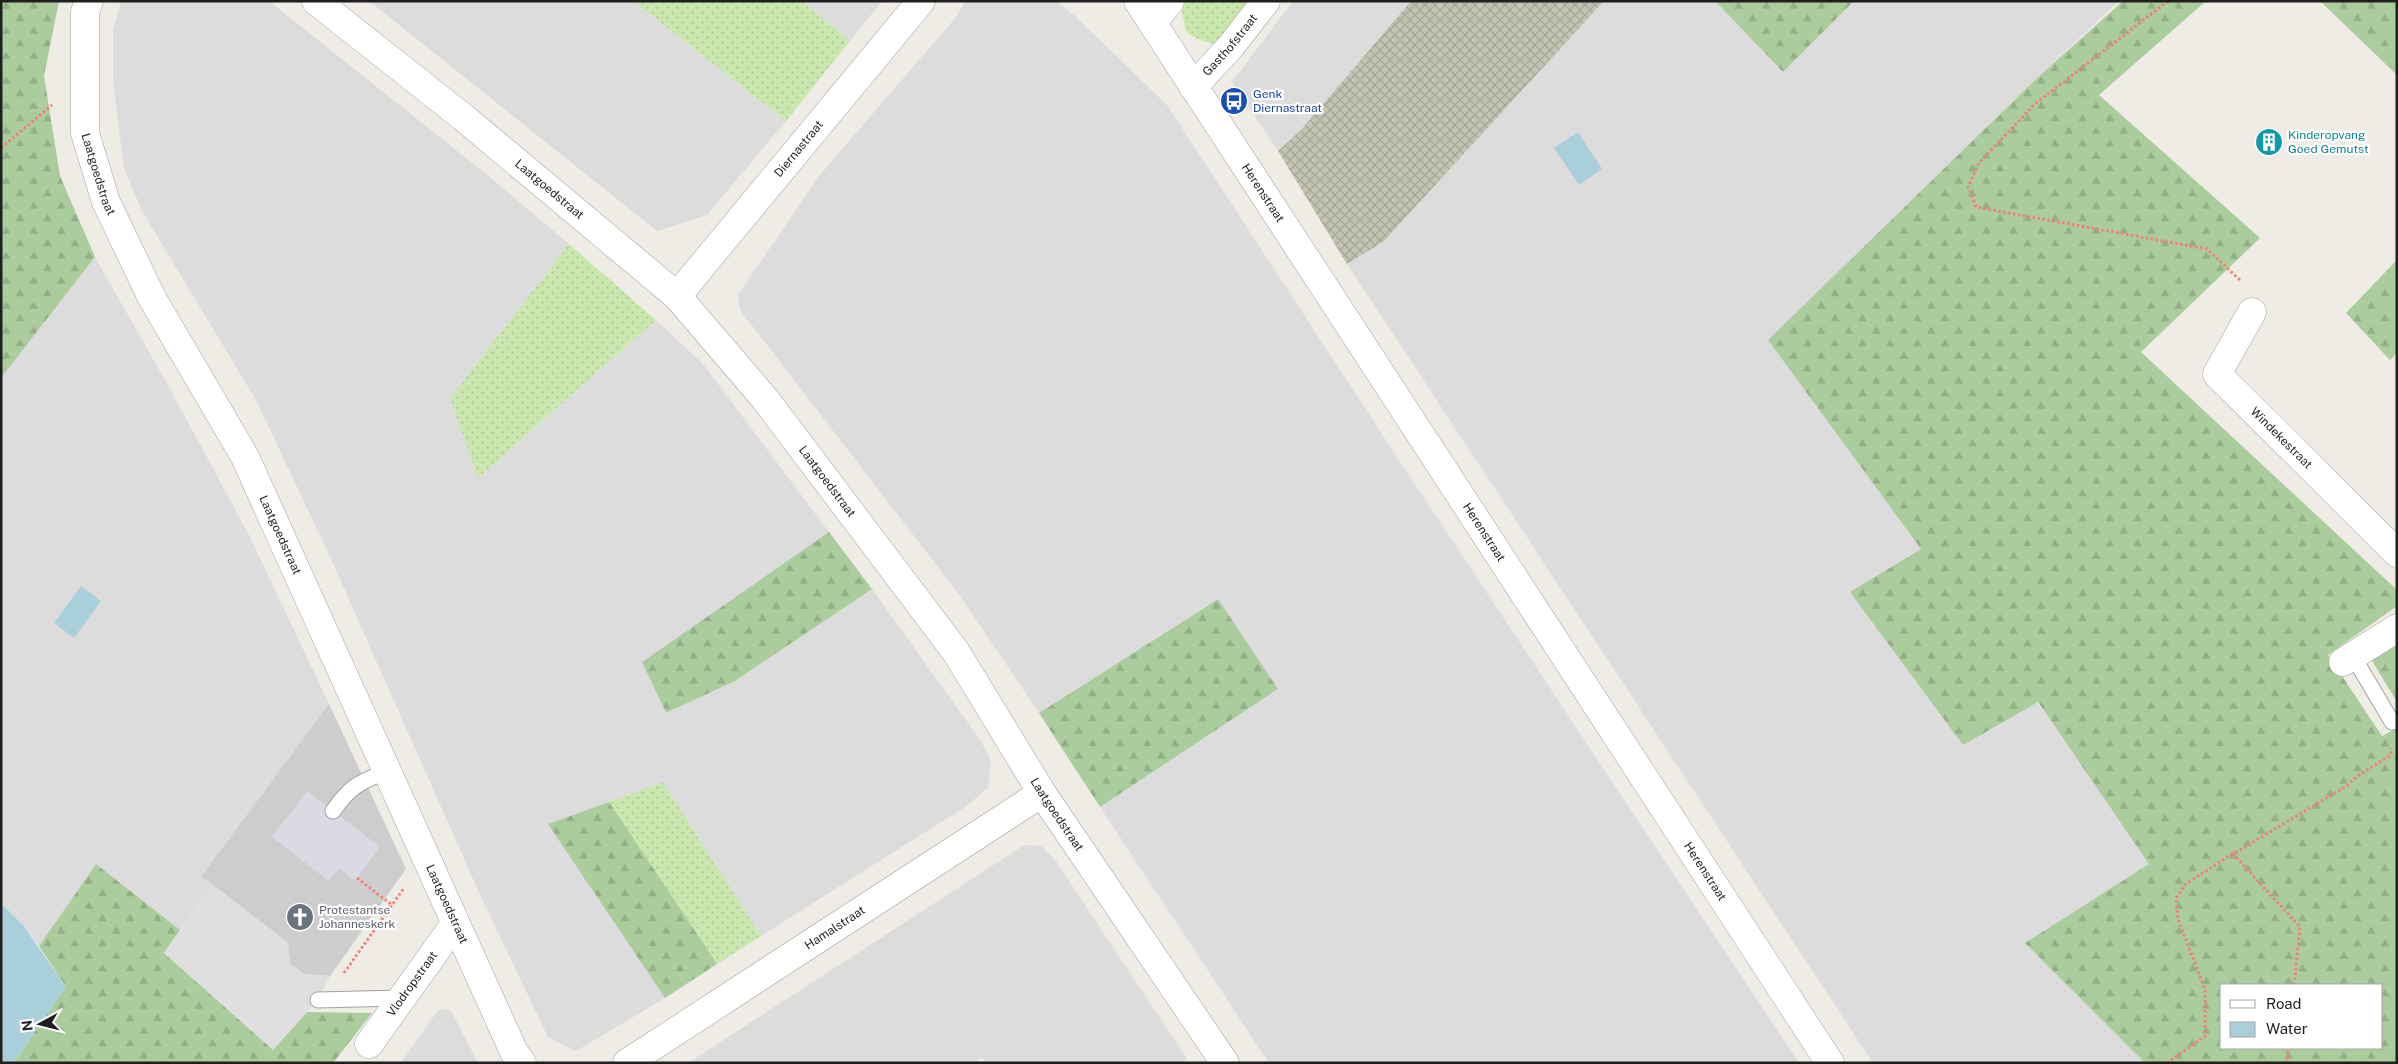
<svg xmlns="http://www.w3.org/2000/svg" width="2398" height="1064" font-family="'Public Sans',sans-serif">
<defs>
<pattern id="construction-cross-hatch" width="8" height="8" patternUnits="userSpaceOnUse" patternTransform="scale(1.25)"><rect width="8" height="8" fill="#c3c3b2"/><path d="M0 0l8 8M0 8l8-8" fill="none" stroke="#a7a799"/></pattern>
<pattern id="grass-dots" width="8" height="8" patternUnits="userSpaceOnUse" patternTransform="scale(1.25)"><rect width="8" height="8" fill="#cae7af"/><path d="M2 2h.1M6 6h.1" fill="none" stroke="#adc696" stroke-width="1.8" stroke-linecap="round"/></pattern>
<pattern id="forest-firs" width="22" height="20" patternUnits="userSpaceOnUse" patternTransform="scale(1.25)"><rect width="22" height="20" fill="#abcc9d"/><path d="M5 1l3.5 6h-7zM16 11l3.5 6h-7z" fill="#93af87"/></pattern>
</defs>
<rect width="100%" height="100%" fill="#efece6"/>
<!-- residential -->
<g fill="#dddcdc">
<path d="M 121,1 L 269,1 L 480,169 L 569,244 L 450,398 L 479,477 L 656,320 L 704,365 L 829,532 L 642,662 L 666,713 L 735,681 L 872,589 L 981,741 L 991,761 L 988,788 L 965,807 L 761,936 L 663,782 L 549,824 L 665,998 L 576,1051 L 548,1037 L 481,897 L 332,561 L 256,400 L 142,211 L 124,168 L 113,82 L 113,30 Z"/>
<path d="M 369,1 L 633,1 L 786,121 L 707,215 L 657,231 Z"/>
<path d="M 802,1 L 882,1 L 850,41 Z"/>
<path d="M 966,1 L 1056,1 L 1075,16 L 1167,105 L 1408,474 L 1799,1063 L 1269,1063 L 1100,807 L 1277,690 L 1217,599 L 1039,713 L 961,597 L 740,310 L 738,295 L 819,176 L 956,17 Z"/>
<path d="M 1293,1 L 1411,1 L 1301,130 L 1278,151 L 1232,82 Z"/>
<path d="M 1604,1 L 1715,1 L 1783,72 L 1854,1 L 2119,1 L 2037,78 L 1768,340 L 1921,549 L 1851,592 L 2037,702 L 2150,864 L 2025,943 L 2145,1063 L 1873,1063 L 1347,264 L 1383,242 Z"/>
<path d="M 95,257 L 170,389 L 249,535 L 329,704 L 201,875 L 213,885 L 180,930 L 96,864 L 39,946 L 23,925 L 1,903 L 1,378 Z"/>
<path d="M 1024,845 L 1041,846 L 1056,861 L 1187,1059 L 1182,1063 L 986,1063 L 982,1057 L 973,1063 L 688,1063 Z"/>
<path d="M 450,1009 L 478,1063 L 401,1063 L 438,1010 Z"/>
</g>
<!-- religious -->
<path fill="#cdcdcd" d="M 329,704 L 406,869 L 330,976 L 304,974 L 290,964 L 288,943 L 201,876 Z"/>
<!-- construction -->
<path fill="url(#construction-cross-hatch)" d="M 1411,1 L 1604,1 L 1383,242 L 1347,264 L 1278,151 L 1301,130 Z"/>
<!-- grass -->
<g fill="url(#grass-dots)">
<path d="M 633,1 L 802,1 L 850,41 L 786,121 Z"/>
<path d="M 1184,1 L 1256,1 L 1214,44 L 1199,40 L 1186,32 L 1182,12 Z"/>
<path d="M 569,244 L 656,320 L 478,478 L 450,398 Z"/>
<path d="M 663,782 L 761,936 L 717,964 L 609,802 Z"/>
</g>
<!-- forest -->
<g fill="url(#forest-firs)" fill-rule="evenodd">
<path d="M 1,1 L 59,1 L 44,76 L 60,176 L 95,257 L 1,378 Z"/>
<path d="M 1715,1 L 1854,1 L 1783,72 Z"/>
<path d="M 2123,1 L 2206,1 L 2099,95 L 2260,238 L 2141,352 L 2397,590 L 2397,606 L 2328,655 L 2382,736 L 2397,728 L 2397,1063 L 2145,1063 L 2025,943 L 2149,864 L 2038,702 L 1963,745 L 1850,592 L 1921,549 L 1768,340 L 2037,78 ZM 2222,985 L 2382,985 L 2382,1048 L 2222,1048 Z"/>
<path d="M 2320,1 L 2397,1 L 2397,75 Z"/>
<path d="M 2397,260 L 2397,353 L 2390,360 L 2346,313 Z"/>
<path d="M 829,532 L 872,589 L 735,681 L 666,713 L 642,662 Z"/>
<path d="M 1218,599 L 1278,689 L 1100,807 L 1039,713 Z"/>
<path d="M 2397,644 L 2397,702 L 2371,659 Z"/>
<path d="M 609,802 L 717,964 L 665,998 L 548,824 Z"/>
<path d="M 96,864 L 180,930 L 164,953 L 273,1049 L 307,1012 L 372,1013 L 333,1063 L 13,1063 L 66,987 L 39,946 Z"/>
</g>
<!-- parking -->
<path fill="#dfdfdf" d="M 213,885 L 288,943 L 290,964 L 304,974 L 330,976 L 318,1000 L 273,1050 L 164,953 Z"/>
<!-- plaza -->
<path fill="#dadae5" d="M 307,791 L 380,847 L 355,881 L 339,868 L 329,881 L 272,837 Z"/>
<!-- water -->
<g fill="#a9d0da">
<path d="M 1578,132 L 1602,169 L 1579,185 L 1554,148 Z"/>
<path d="M 81,586 L 101,601 L 74,638 L 54,623 Z"/>
<path d="M 1,903 L 23,925 L 66,987 L 13,1063 L 1,1063 Z"/>
</g>
<g fill="none" stroke-linecap="round" stroke-linejoin="round">
<!-- lane casing -->
<g stroke="#a3a3a3" stroke-width="17">
<g id="lane">
<path d="M 2353,656 L 2392,722"/>
<path d="M 333,811 C 351,785 359,783 387,771"/>
<path d="M 318,1000 L 401,998"/>
</g>
</g>
<!-- street casing -->
<g stroke="#a3a3a3" stroke-width="29">
<g id="street">
<path id="s1" d="M 89,1 L 85,12 L 85,133 L 106,202 L 152,298 L 245,457 L 514,1052 L 522,1063"/>
<path id="s2" d="M 316,1 L 464,118 L 677,296 L 765,399 L 956,652 L 1042,793 L 1225,1063"/>
<path id="s3" d="M 1138,1 L 1830,1063"/>
<path d="M 1153,23 L 1170,1"/>
<path id="s4" d="M 1193,87 L 1231,46 L 1266,1"/>
<path id="s5" d="M 677,296 L 921,1"/>
<path id="s6" d="M 2252,312 L 2217,374 L 2397,553"/>
<path d="M 2343,662 L 2397,628"/>
<path id="s7" d="M 369,1044 L 455,924"/>
<path id="s8" d="M 627,1063 L 1042,793"/>
</g>
</g>
<!-- path -->
<g stroke="#f28074" stroke-width="3" stroke-dasharray="2.5 2.5" stroke-linecap="butt">
<path d="M 2168,1 L 2035,104 L 1979,163 L 1968,187 L 1976,207 L 2207,249 L 2240,280"/>
<path d="M 1,148 L 52,105"/>
<path d="M 357,878 L 392,905"/>
<path d="M 344,973 L 404,888"/>
<path d="M 2294,985 L 2300,927 L 2233,854 L 2345,787 L 2359,775 L 2391,755 L 2391,748"/>
<path d="M 2167,1063 L 2205,1036 L 2205,989 L 2178,919 L 2176,898 L 2186,884 L 2232,854"/>
<path d="M 2287,1063 L 2288,1048"/>
</g>
<!-- lane -->
<use href="#lane" stroke="#fff" stroke-width="15"/>
<!-- street -->
<use href="#street" stroke="#fff" stroke-width="28"/>
</g>
<!-- icons -->
<defs>
<g id="bus-disc" transform="scale(1.4375)"><circle r="9.5" fill="#1a4fb4" stroke="#fff"/><path d="M-5-6H5V4H4V6H2V4H-2V6H-4V4H-5ZM-3.5-4V0h7V-4ZM-3.5 1.2v1.5H-2V1.2ZM2 1.2v1.5H3.5V1.2Z" fill="#fff"/></g>
<g id="building-disc" transform="scale(1.4375)"><circle r="9.5" fill="#0f9aa8" stroke="#fff"/><path d="M-4-6H4V6H1V3H-1V6H-4ZM-2.5-4.3h1.7v1.8h-1.7ZM.8-4.3h1.7v1.8H.8ZM-2.5-1h1.7V.8h-1.7ZM.8-1h1.7V.8H.8Z" fill="#fff"/></g>
<g id="church-disc" transform="scale(1.4375)"><circle r="9.5" fill="#6b7280" stroke="#fff"/><path d="M-1.2-6h2.4v3.5h3.3v2.4h-3.3V6h-2.4V-.1h-3.3v-2.4h3.3Z" fill="#fff"/></g>
</defs>
<g fill-rule="evenodd">
<use href="#bus-disc" x="1234" y="101"/>
<use href="#building-disc" x="2269" y="142"/>
<use href="#church-disc" x="300" y="917"/>
</g>
<g text-anchor="middle" dominant-baseline="central" stroke-width="4.5" stroke-linejoin="round" paint-order="stroke">
<!-- street labels -->
<g font-size="12" fill="#1f1f1f" stroke="#fff">
<text stroke="none"><textPath href="#s4" startOffset="56">Gasthofstraat</textPath></text>
<text stroke="none"><textPath href="#s5" startOffset="191">Diernastraat</textPath></text>
<text stroke="none"><textPath href="#s1" startOffset="176">Laatgoedstraat</textPath></text>
<text stroke="none"><textPath href="#s2" startOffset="300">Laatgoedstraat</textPath></text>
<text stroke="none"><textPath href="#s3" startOffset="229">Herenstraat</textPath></text>
<text stroke="none"><textPath href="#s6" startOffset="162">Windekestraat</textPath></text>
<text stroke="none"><textPath href="#s2" startOffset="705">Laatgoedstraat</textPath></text>
<text stroke="none"><textPath href="#s3" startOffset="634">Herenstraat</textPath></text>
<text stroke="none"><textPath href="#s1" startOffset="581">Laatgoedstraat</textPath></text>
<text stroke="none"><textPath href="#s2" startOffset="1110">Laatgoedstraat</textPath></text>
<text stroke="none"><textPath href="#s3" startOffset="1039">Herenstraat</textPath></text>
<text stroke="none"><textPath href="#s1" startOffset="986">Laatgoedstraat</textPath></text>
<text stroke="none"><textPath href="#s8" startOffset="248">Hamalstraat</textPath></text>
<text stroke="none"><textPath href="#s7" startOffset="74">Vlodropstraat</textPath></text>
</g>
<!-- transit labels -->
<g font-size="12" fill="#164399" stroke="#fff" text-anchor="start">
<text x="1253" y="94">Genk<tspan x="1253" dy="14">Diernastraat</tspan></text>
</g>
<!-- culture labels -->
<g font-size="12" fill="#0d838f" stroke="#fff" text-anchor="start">
<text x="2288" y="135">Kinderopvang<tspan x="2288" dy="14">Goed Gemutst</tspan></text>
</g>
<!-- worship labels -->
<g font-size="12" fill="#5b616d" stroke="#fff" text-anchor="start">
<text x="319" y="910">Protestantse<tspan x="319" dy="14">Johanneskerk</tspan></text>
</g>
</g>
<!-- border -->
<rect width="2398" height="1064" fill="none" stroke="#1f1f1f" stroke-width="5"/>
<!-- legend -->
<rect x="2220" y="984" width="162" height="65" fill="#ffffff" stroke="#a5a5a5"/>
<rect x="2230" y="1000" width="25" height="8" fill="#ffffff" stroke="#a5a5a5"/>
<text x="2266" y="1009" font-size="15" fill="#1f1f1f">Road</text>
<rect x="2230" y="1022" width="25" height="15" fill="#a9d0da" stroke="#a5a5a5"/>
<text x="2266" y="1034" font-size="15" fill="#1f1f1f">Water</text>
<!-- north arrow -->
<g transform="translate(40 1024) rotate(263)" stroke="#ffffff" stroke-width="4" paint-order="stroke">
<path d="M0-4L9 19L0 12L-9 19Z" fill="#1f1f1f"/>
<text y="-8" font-size="14" font-weight="bold" text-anchor="middle" fill="#1f1f1f">N</text>
</g>
</svg>
